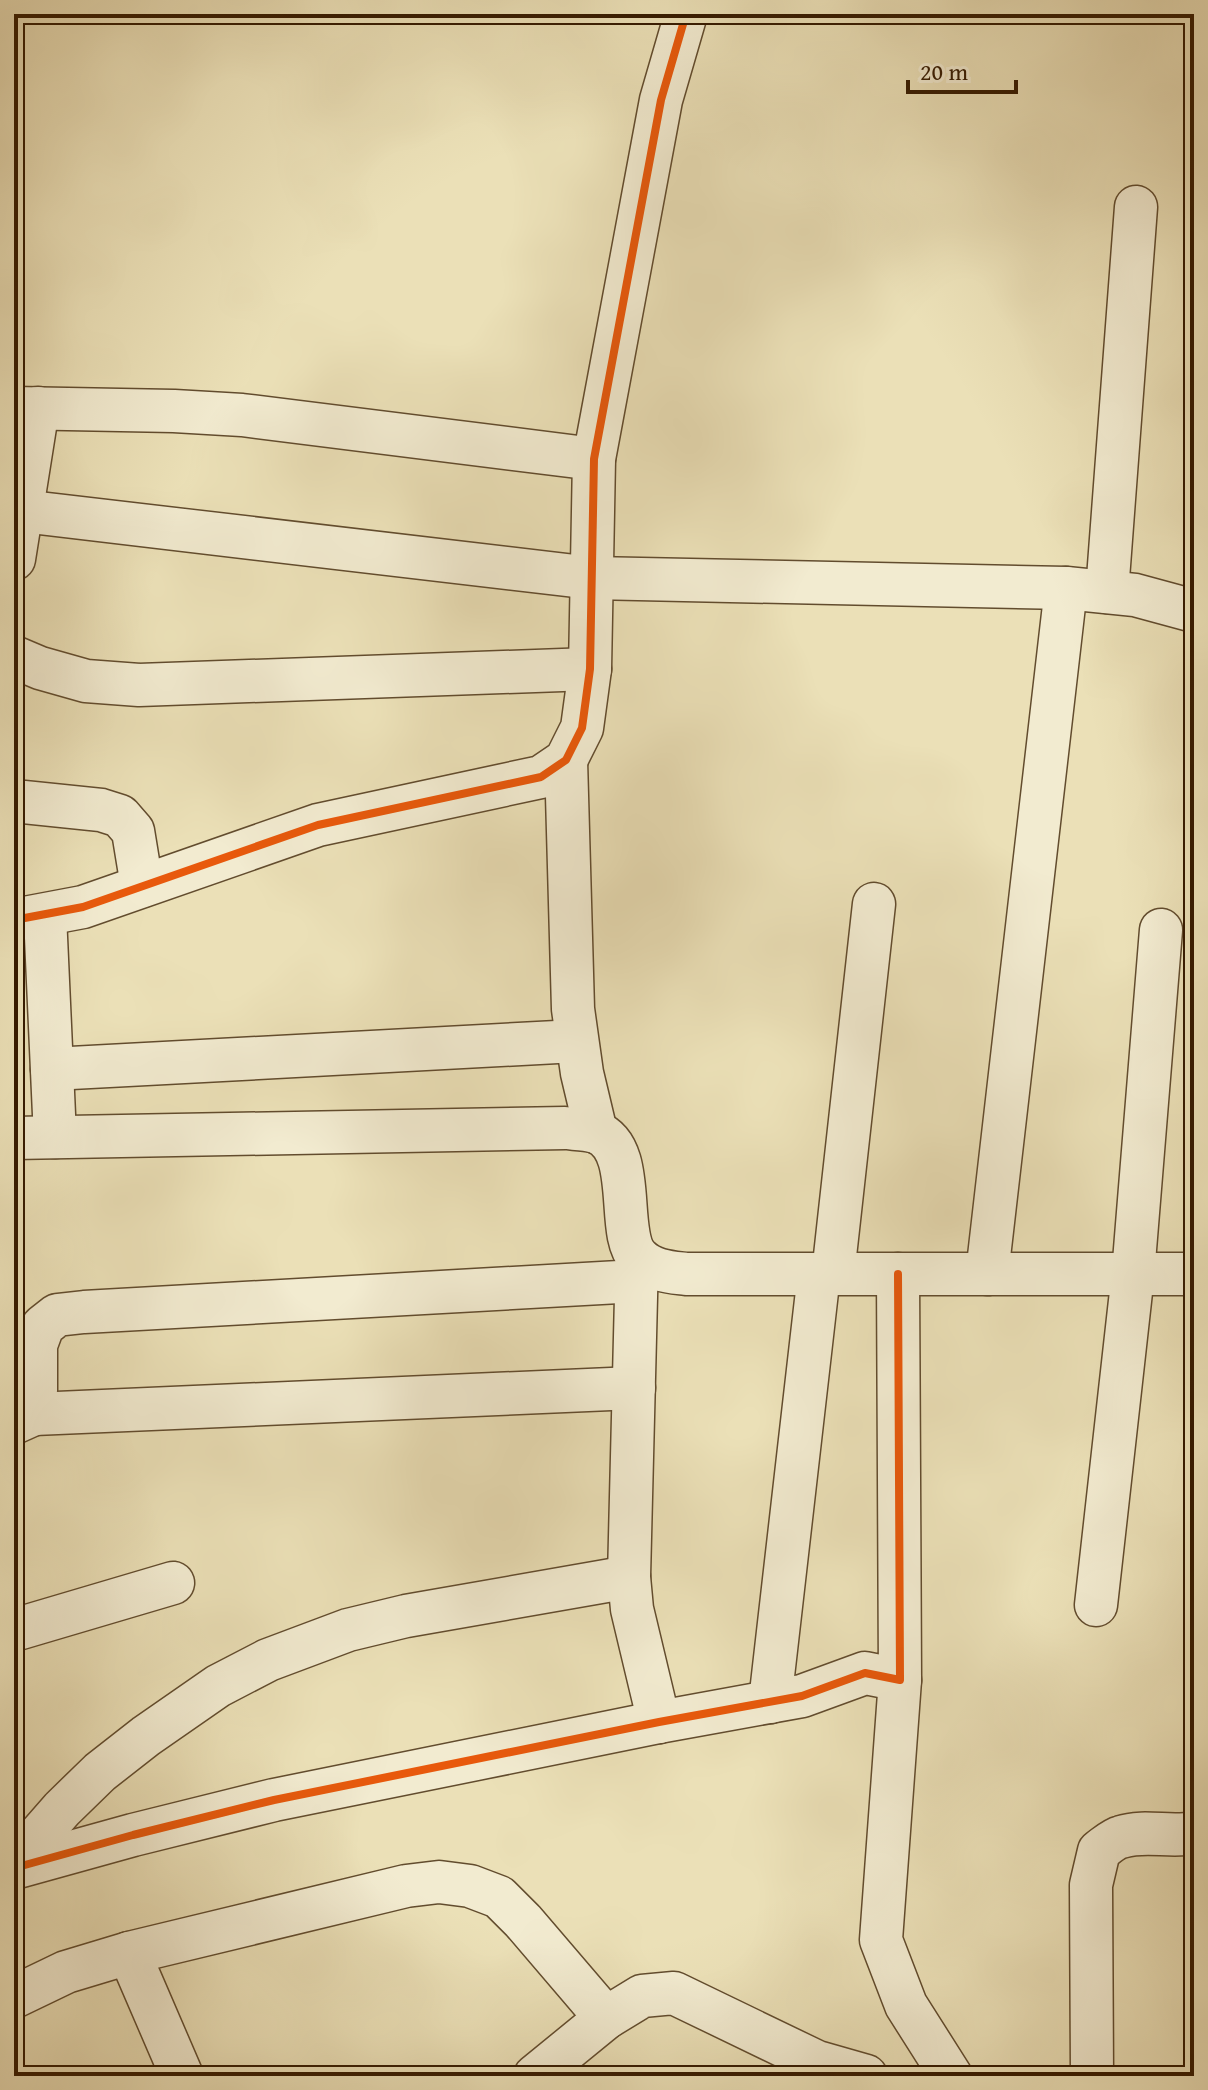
<svg xmlns="http://www.w3.org/2000/svg" width="1208" height="2090" font-family="'Gentium Book Plus',serif">
<rect width="100%" height="100%" fill="#ebe0b7"/>
<filter id="stains"><feTurbulence type="fractalNoise" baseFrequency=".0025" numOctaves="4"/><feColorMatrix values="0 0 0 0 .2 0 0 0 0 .09 0 0 0 0 .02 0 0 0 .5 -.17"/></filter>
<radialGradient id="worn" r=".72"><stop offset=".6" stop-color="#630" stop-opacity="0"/><stop offset="1" stop-color="#630" stop-opacity=".3"/></radialGradient>
<g fill="none" stroke-linecap="round" stroke-linejoin="round">
<!-- minor casing -->
<g stroke="#624c2e" stroke-width="45">
<g id="minor">
<path d="M 14,408 L 174,411 L 242,415 L 594,459"/>
<path d="M 22,511 L 592,578 L 1066,588 L 1135,595 L 1194,611"/>
<path d="M 14,559 L 38,408"/>
<path d="M 1107,592 L 1136,207"/>
<path d="M 14,657 L 40,668 L 86,681 L 139,685 L 590,669"/>
<path d="M 566,760 L 573,1009 L 582,1073 L 596,1132"/>
<path d="M 14,801 L 101,810 L 120,816 L 133,831 L 142,886"/>
<path d="M 45,915 L 55,1137"/>
<path d="M 14,920 L 83,907 L 318,825 L 541,777 L 566,760 L 582,728 L 590,669 L 594,459 L 661,100 L 686,14"/>
<path d="M 52,1069 L 576,1041"/>
<path d="M 14,1138 L 565,1128 C 574,1129 587,1129 596,1132 C 640,1149 614,1235 639,1258 C 652,1271 670,1272 686,1274 L 1194,1274"/>
<path d="M 637,1257 L 629,1577 L 632,1609 L 659,1722"/>
<path d="M 833,1274 L 874,904"/>
<path d="M 987,1274 L 1066,588"/>
<path d="M 34,1414 L 634,1388"/>
<path d="M 14,1423 L 34,1414 L 36,1390 L 36,1345 L 43,1326 L 57,1315 L 84,1312 L 637,1281"/>
<path d="M 1096,1605 L 1133,1274 L 1161,930"/>
<path d="M 14,1630 L 173,1583"/>
<path d="M 900,1680 L 881,1940 L 906,2005 L 951,2076"/>
<path d="M 770,1702 L 819,1274"/>
<path d="M 14,1864 L 62,1809 L 100,1772 L 146,1736 L 218,1686 L 268,1660 L 348,1630 L 406,1616 L 629,1577"/>
<path d="M 14,1868 L 133,1835 L 274,1800 L 659,1722 L 802,1696 L 865,1673 L 900,1680 L 898,1274"/>
<path d="M 129,1953 L 182,2076"/>
<path d="M 14,1997 L 66,1972 L 129,1953 L 406,1886 L 439,1882 L 470,1886 L 499,1897 L 523,1921 L 606,2018"/>
<path d="M 535,2076 L 606,2018 L 642,1996 L 674,1993 L 817,2062 L 866,2076"/>
<path d="M 1092,2076 L 1091,1885 L 1099,1851 C 1106,1846 1113,1839 1121,1837 C 1145,1829 1170,1838 1194,1833"/>
</g>
</g>
<!-- minor -->
<use href="#minor" stroke="#f2ebd0" stroke-width="42"/>
<!-- cycleway casing -->
<g stroke="#f2ebd0" stroke-width="13">
<g id="cycleway">
<path d="M 14,920 L 83,907 L 318,825 L 541,777 L 566,760 L 582,728 L 590,669 L 594,459 L 661,100 L 686,14"/>
<path d="M 14,1868 L 133,1835 L 274,1800 L 659,1722 L 802,1696 L 865,1673 L 900,1680 L 898,1274"/>
</g>
</g>
<!-- cycleway -->
<use href="#cycleway" stroke="#e8590c" stroke-width="8"/>
</g>
<!-- margin -->
<rect width="1208" height="2090" fill="none" stroke="#ebe0b7" stroke-width="48"/>
<rect x="16" y="16" width="1176" height="2058" fill="none" stroke="#351a00" stroke-width="4"/>
<rect x="24" y="24" width="1160" height="2042" fill="none" stroke="#351a00" stroke-width="2"/>
<!-- scale -->
<path d="M908 80v12h108v-12" fill="none" stroke="#351a00" stroke-width="4"/>
<text x="920" y="80" font-size="24" fill="#351a00" stroke="#f2ebd0" stroke-width="6" paint-order="stroke">20 m</text>
<rect width="100%" height="100%" filter="url(#stains)"/>
<rect width="100%" height="100%" fill="url(#worn)"/>
</svg>
